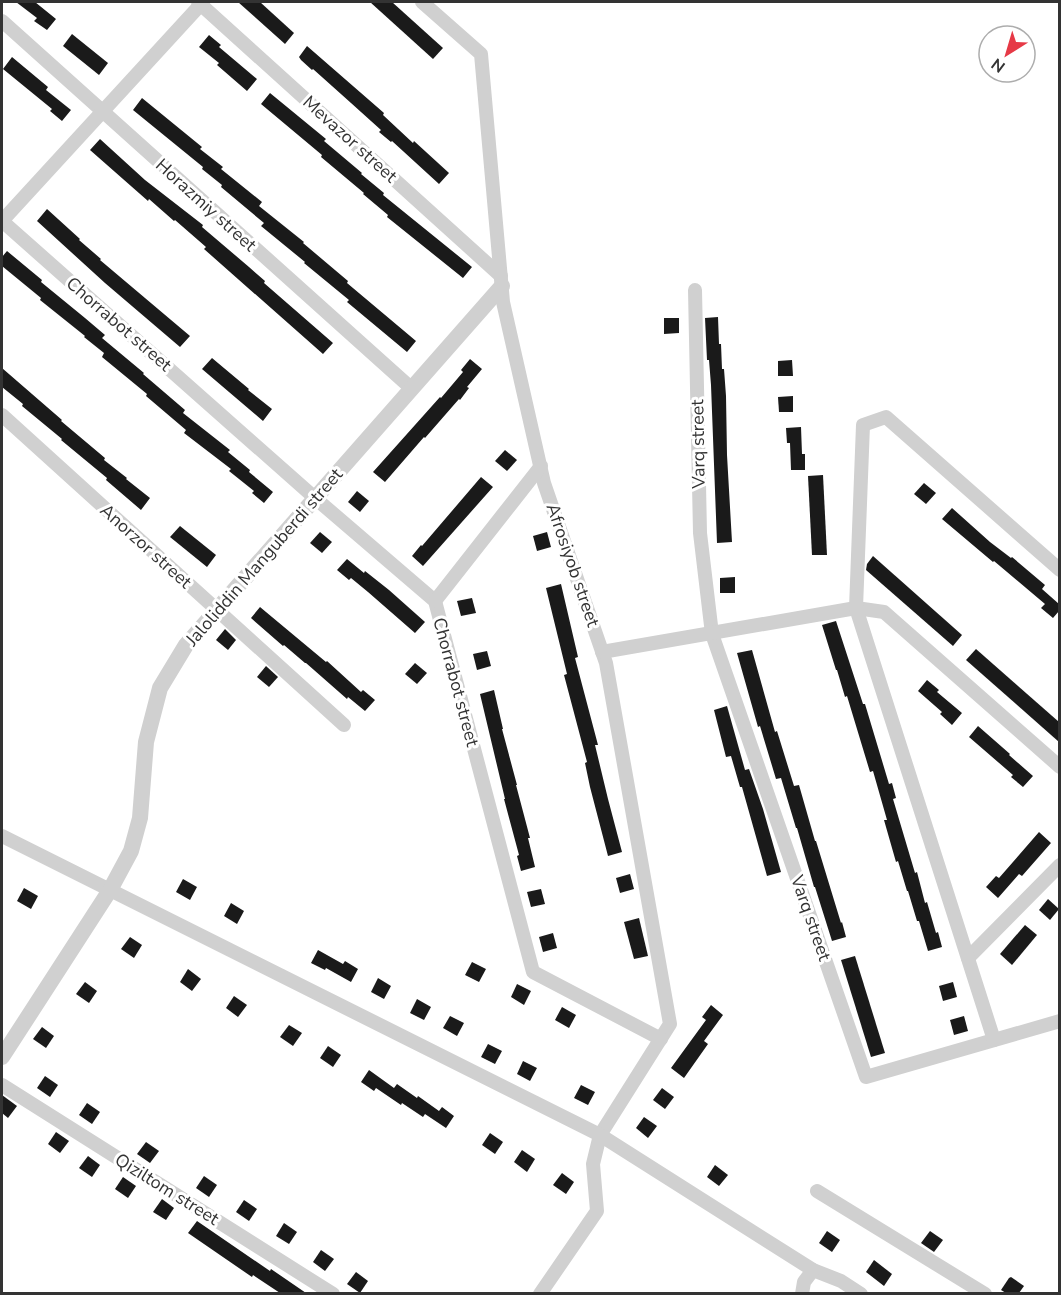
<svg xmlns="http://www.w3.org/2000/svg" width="1061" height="1295" font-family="'Nunito Sans',sans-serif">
<rect width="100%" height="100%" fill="#fff"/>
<!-- building -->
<g fill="#1a1a1a">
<path d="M 16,2 L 35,2 L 56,19 L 47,30 L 34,21 L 37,18 Z"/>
<path d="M 238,2 L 260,2 L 294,33 L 285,44 Z"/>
<path d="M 370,2 L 392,2 L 443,48 L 433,59 Z"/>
<path d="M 72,34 L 108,63 L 99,75 L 63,46 Z"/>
<path d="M 209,35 L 221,45 L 219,47 L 257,79 L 247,91 L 217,65 L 219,63 L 199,47 Z"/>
<path d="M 307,46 L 384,113 L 383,115 L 413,143 L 414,141 L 449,173 L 439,184 L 392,141 L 391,142 L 379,132 L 381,130 L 351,103 L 313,69 L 312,70 L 301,60 L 299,57 Z"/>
<path d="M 12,57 L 48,87 L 46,90 L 71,110 L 62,121 L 50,111 L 52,109 L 3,69 Z"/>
<path d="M 270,93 L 326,139 L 324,141 L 362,173 L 361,174 L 384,193 L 383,195 L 472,267 L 463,278 L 387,217 L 388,215 L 363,194 L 364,193 L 321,157 L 322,155 L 261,104 Z"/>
<path d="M 142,98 L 202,147 L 200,149 L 223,167 L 221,169 L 262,202 L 259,206 L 304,242 L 303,243 L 348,281 L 347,283 L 416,341 L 407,352 L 347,302 L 349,300 L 304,263 L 305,262 L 261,226 L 264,223 L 221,187 L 222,185 L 202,169 L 203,167 L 133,110 Z"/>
<path d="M 100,139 L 145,180 L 203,225 L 202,227 L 249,267 L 265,281 L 264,283 L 333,343 L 323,354 L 204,249 L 206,247 L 175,220 L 174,221 L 149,199 L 148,201 L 90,150 Z"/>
<path d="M 47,209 L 80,239 L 79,240 L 101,259 L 100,260 L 190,336 L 180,347 L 105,283 L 37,221 Z"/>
<path d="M 7,251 L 42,280 L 41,282 L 85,318 L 105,335 L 102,338 L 144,373 L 143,374 L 185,410 L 183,413 L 230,450 L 228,452 L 250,470 L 249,472 L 273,492 L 264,503 L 252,493 L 254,491 L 229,471 L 231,469 L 184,433 L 186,430 L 146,396 L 147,394 L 102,357 L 104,353 L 84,337 L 85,336 L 40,300 L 41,298 L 2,266 L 2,257 Z"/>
<path d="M 718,317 L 719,344 L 721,344 L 722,369 L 724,369 L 726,396 L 727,455 L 732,542 L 717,543 L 711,385 L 709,360 L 707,360 L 705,318 Z"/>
<path d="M 664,318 L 679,318 L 679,333 L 664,334 Z"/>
<path d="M 212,358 L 249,389 L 248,390 L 272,409 L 263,421 L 202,369 Z"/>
<path d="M 470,359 L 482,369 L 467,387 L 469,388 L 460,400 L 459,399 L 425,438 L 424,437 L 385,482 L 373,472 L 440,397 L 441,398 L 463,372 L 461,370 Z"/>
<path d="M 792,360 L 793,376 L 778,376 L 778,361 Z"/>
<path d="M 2,368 L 62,420 L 61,421 L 105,458 L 104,460 L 127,478 L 126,479 L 150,498 L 141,510 L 106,480 L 107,478 L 61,440 L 62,439 L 22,406 L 23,404 L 2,387 Z"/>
<path d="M 793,396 L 793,412 L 779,412 L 778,397 Z"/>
<path d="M 801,427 L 802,454 L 805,454 L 805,470 L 791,470 L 790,443 L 787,443 L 786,428 Z"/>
<path d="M 505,450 L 517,460 L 507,471 L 495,461 Z"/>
<path d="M 823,475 L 827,555 L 812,555 L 808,476 Z"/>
<path d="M 481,477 L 493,487 L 423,566 L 412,556 L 421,545 L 422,546 Z"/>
<path d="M 924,483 L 936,493 L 926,504 L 914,494 Z"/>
<path d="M 357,491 L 369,501 L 360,512 L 348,502 Z"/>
<path d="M 952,508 L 990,542 L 1011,558 L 1012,557 L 1045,585 L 1042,589 L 1059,604 L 1059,611 L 1053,618 L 1041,608 L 1045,604 L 994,561 L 993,562 L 942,519 Z"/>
<path d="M 180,526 L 216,555 L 207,567 L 170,537 Z"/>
<path d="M 320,532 L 332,542 L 322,553 L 310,543 Z"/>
<path d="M 547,532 L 551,547 L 537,551 L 533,536 Z"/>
<path d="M 873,556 L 962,635 L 953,646 L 866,570 L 867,564 Z"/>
<path d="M 347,559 L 364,573 L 365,571 L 389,590 L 425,622 L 415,633 L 368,592 L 351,578 L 349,580 L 337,570 Z"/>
<path d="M 735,577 L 735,593 L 720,593 L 720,578 Z"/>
<path d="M 561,584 L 578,657 L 575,658 L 598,745 L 595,745 L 608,799 L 622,852 L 608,856 L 590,787 L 585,763 L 587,762 L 564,675 L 567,674 L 546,588 Z"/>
<path d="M 472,598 L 476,613 L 461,616 L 457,601 Z"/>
<path d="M 260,607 L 326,662 L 327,661 L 361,692 L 363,690 L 375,700 L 365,711 L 348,697 L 347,699 L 306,663 L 305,663 L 284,645 L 283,646 L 251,618 Z"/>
<path d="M 836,621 L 863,704 L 865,704 L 889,784 L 892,783 L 896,798 L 893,799 L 915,873 L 917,872 L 925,903 L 927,902 L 936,933 L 938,932 L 942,947 L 928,951 L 919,921 L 917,921 L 908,891 L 907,891 L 898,861 L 896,862 L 884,820 L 887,820 L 873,771 L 870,772 L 847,696 L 845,697 L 837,670 L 836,670 L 822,625 Z"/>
<path d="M 225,629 L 236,640 L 228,650 L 216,640 Z"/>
<path d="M 976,649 L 1059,722 L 1059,742 L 966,660 Z"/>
<path d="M 752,650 L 775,732 L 777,731 L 794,786 L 799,785 L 815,841 L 816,841 L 841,923 L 842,922 L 846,937 L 832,941 L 815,887 L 814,887 L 797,828 L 796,828 L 781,778 L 776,779 L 760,726 L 758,727 L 737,653 Z"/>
<path d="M 487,651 L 491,666 L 477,670 L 473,654 Z"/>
<path d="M 415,663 L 427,673 L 417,684 L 405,674 Z"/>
<path d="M 266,666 L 278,677 L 269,687 L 257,677 Z"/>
<path d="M 927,680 L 939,690 L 937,692 L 962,713 L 952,725 L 940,714 L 942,712 L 918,691 Z"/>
<path d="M 494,690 L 503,729 L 502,729 L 517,785 L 516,785 L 530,838 L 528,838 L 535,867 L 521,871 L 517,856 L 519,855 L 504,799 L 505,799 L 480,694 Z"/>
<path d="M 727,706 L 745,770 L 749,769 L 763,809 L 781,872 L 767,876 L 742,787 L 740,787 L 731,756 L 726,757 L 714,710 Z"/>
<path d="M 978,726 L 1010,754 L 1009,755 L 1033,776 L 1023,787 L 1011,777 L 1013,775 L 969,737 Z"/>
<path d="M 1039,832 L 1051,843 L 1022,876 L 1019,874 L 998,898 L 986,887 L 996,876 L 999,878 Z"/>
<path d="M 630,874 L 634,889 L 620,893 L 616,878 Z"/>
<path d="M 183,879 L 197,887 L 190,900 L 176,892 Z"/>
<path d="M 24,888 L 38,896 L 31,909 L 17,901 Z"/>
<path d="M 541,889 L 545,904 L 531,907 L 527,892 Z"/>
<path d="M 1048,899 L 1059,909 L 1050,920 L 1039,910 Z"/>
<path d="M 231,903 L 244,911 L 237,924 L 224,916 Z"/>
<path d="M 639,918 L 648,956 L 634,959 L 624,922 Z"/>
<path d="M 1025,925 L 1037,935 L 1012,965 L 1000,954 Z"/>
<path d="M 553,933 L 557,948 L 543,952 L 539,937 Z"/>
<path d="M 130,937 L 142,945 L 134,958 L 121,949 Z"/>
<path d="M 318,950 L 343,964 L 345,961 L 358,969 L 351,982 L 326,968 L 325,970 L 311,963 Z"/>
<path d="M 855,956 L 885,1053 L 871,1057 L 841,960 Z"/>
<path d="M 472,962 L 486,969 L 479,982 L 465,975 Z"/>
<path d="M 188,969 L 201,979 L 192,991 L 180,982 Z"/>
<path d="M 378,978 L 391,986 L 384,999 L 371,992 Z"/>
<path d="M 85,982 L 97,991 L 89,1003 L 76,994 Z"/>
<path d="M 953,982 L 957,997 L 943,1001 L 939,986 Z"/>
<path d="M 517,984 L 531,991 L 524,1005 L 511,997 Z"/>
<path d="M 234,996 L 247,1005 L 238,1017 L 226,1008 Z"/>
<path d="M 417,999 L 431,1007 L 424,1020 L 410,1013 Z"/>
<path d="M 711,1005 L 723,1015 L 704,1041 L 708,1044 L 684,1078 L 671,1068 L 706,1020 L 702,1017 Z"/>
<path d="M 562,1007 L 576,1015 L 569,1028 L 555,1020 Z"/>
<path d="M 450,1016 L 464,1023 L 457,1036 L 443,1028 Z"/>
<path d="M 964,1016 L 968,1031 L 954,1035 L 950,1020 Z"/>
<path d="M 289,1025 L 302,1033 L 293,1046 L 280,1037 Z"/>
<path d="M 42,1027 L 54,1036 L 46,1048 L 33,1039 Z"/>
<path d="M 488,1044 L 502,1051 L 495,1064 L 481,1057 Z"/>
<path d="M 328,1046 L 341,1055 L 333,1067 L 320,1058 Z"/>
<path d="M 523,1061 L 537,1068 L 530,1081 L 517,1074 Z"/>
<path d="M 369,1070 L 394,1088 L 397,1084 L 417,1098 L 418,1096 L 439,1111 L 442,1107 L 454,1116 L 446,1128 L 425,1114 L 423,1117 L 402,1103 L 401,1105 L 376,1088 L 374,1091 L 361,1082 Z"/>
<path d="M 45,1076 L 58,1085 L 50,1097 L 37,1088 Z"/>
<path d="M 581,1085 L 595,1092 L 588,1105 L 574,1098 Z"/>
<path d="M 662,1088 L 674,1097 L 665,1109 L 653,1100 Z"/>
<path d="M 2,1095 L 17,1106 L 8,1118 L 2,1113 Z"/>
<path d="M 87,1103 L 100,1112 L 92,1124 L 79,1115 Z"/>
<path d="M 644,1117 L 657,1126 L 648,1138 L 636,1128 Z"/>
<path d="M 56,1132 L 69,1141 L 60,1153 L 48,1144 Z"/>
<path d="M 490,1133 L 503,1142 L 495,1154 L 482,1145 Z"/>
<path d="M 146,1142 L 159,1151 L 150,1163 L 137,1154 Z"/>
<path d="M 522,1150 L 535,1159 L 527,1172 L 514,1162 Z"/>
<path d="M 88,1156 L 100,1165 L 92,1177 L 79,1168 Z"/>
<path d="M 715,1165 L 728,1175 L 719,1186 L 707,1177 Z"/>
<path d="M 562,1173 L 574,1182 L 566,1194 L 553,1185 Z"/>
<path d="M 204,1176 L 217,1185 L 209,1197 L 196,1188 Z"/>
<path d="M 123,1177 L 136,1186 L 128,1198 L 115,1189 Z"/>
<path d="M 162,1199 L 174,1208 L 166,1220 L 153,1212 Z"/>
<path d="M 244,1200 L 257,1209 L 249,1221 L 236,1212 Z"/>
<path d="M 197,1221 L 270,1271 L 271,1269 L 306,1293 L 280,1293 L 253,1275 L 252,1277 L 188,1233 Z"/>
<path d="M 284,1223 L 297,1232 L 289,1244 L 276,1236 Z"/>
<path d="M 827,1231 L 840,1240 L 832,1252 L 819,1243 Z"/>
<path d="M 930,1231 L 943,1240 L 934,1252 L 921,1243 Z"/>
<path d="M 321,1250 L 334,1259 L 325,1271 L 313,1262 Z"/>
<path d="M 874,1260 L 892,1274 L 884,1286 L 866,1272 Z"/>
<path d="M 356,1272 L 368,1281 L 360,1293 L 347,1284 Z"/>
<path d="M 1011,1277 L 1024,1286 L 1019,1293 L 1006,1293 L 1001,1290 L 1009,1278 Z"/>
</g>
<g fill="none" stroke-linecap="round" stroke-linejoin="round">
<!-- minor -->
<g stroke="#d0d0d0" stroke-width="14">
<path d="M 198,2 L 501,276"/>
<path d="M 422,2 L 481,54 L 503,302 L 544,483 L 606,663 L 670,1024 L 600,1135 L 593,1164 L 597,1211 L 540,1294"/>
<path d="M 2,21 L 411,388"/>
<path d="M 2,221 L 315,498 L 435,601 L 533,972 L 661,1039"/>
<path d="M 2,221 L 203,2"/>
<path d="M 695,290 L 700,533 L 712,634 L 866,1077 L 1060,1021"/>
<path d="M 2,415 L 344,725"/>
<path d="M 435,601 L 541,466"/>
<path d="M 602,652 L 856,608 L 884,612 L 1060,767"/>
<path d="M 2,836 L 600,1135 L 813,1270 L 841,1281 L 861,1294"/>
<path d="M 968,958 L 1060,865"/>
<path d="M 994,1040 L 856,608 L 863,425 L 886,417 L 1060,570"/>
<path d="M 2,1085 L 333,1294"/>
<path d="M 817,1191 L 985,1294"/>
<path d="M 802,1294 L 804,1282 L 813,1270"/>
</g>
<!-- tertiary -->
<path stroke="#d0d0d0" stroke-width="16" d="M 2,1057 L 110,890 L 131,851 L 140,818 L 146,742 L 160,688 L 186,645 L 502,286"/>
</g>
<g text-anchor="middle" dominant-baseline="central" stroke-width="6" stroke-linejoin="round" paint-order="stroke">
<!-- street labels -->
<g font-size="18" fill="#333" stroke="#fff">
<text transform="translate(350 139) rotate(42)">Mevazor street</text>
<text transform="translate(206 205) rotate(42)">Horazmiy street</text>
<text transform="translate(119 324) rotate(41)">Chorrabot street</text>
<text transform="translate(698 444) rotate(-91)">Varq street</text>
<text transform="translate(146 546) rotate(42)">Anorzor street</text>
<text transform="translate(264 557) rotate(-49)">Jaloliddin Manguberdi street</text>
<text transform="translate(573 565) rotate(71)">Afrosiyob street</text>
<text transform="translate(456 682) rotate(75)">Chorrabot street</text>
<text transform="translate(811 918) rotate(71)">Varq street</text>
<text transform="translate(167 1189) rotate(32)">Qiziltom street</text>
</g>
</g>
<!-- border -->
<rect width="1061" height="1295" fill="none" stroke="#333333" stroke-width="6"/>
<!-- north arrow -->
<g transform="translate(1007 54) rotate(217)"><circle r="28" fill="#ffffff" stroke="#adadad" stroke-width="1.5"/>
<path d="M0-4.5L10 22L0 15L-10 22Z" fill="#e63946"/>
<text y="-9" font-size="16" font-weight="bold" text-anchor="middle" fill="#333333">N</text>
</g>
</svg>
